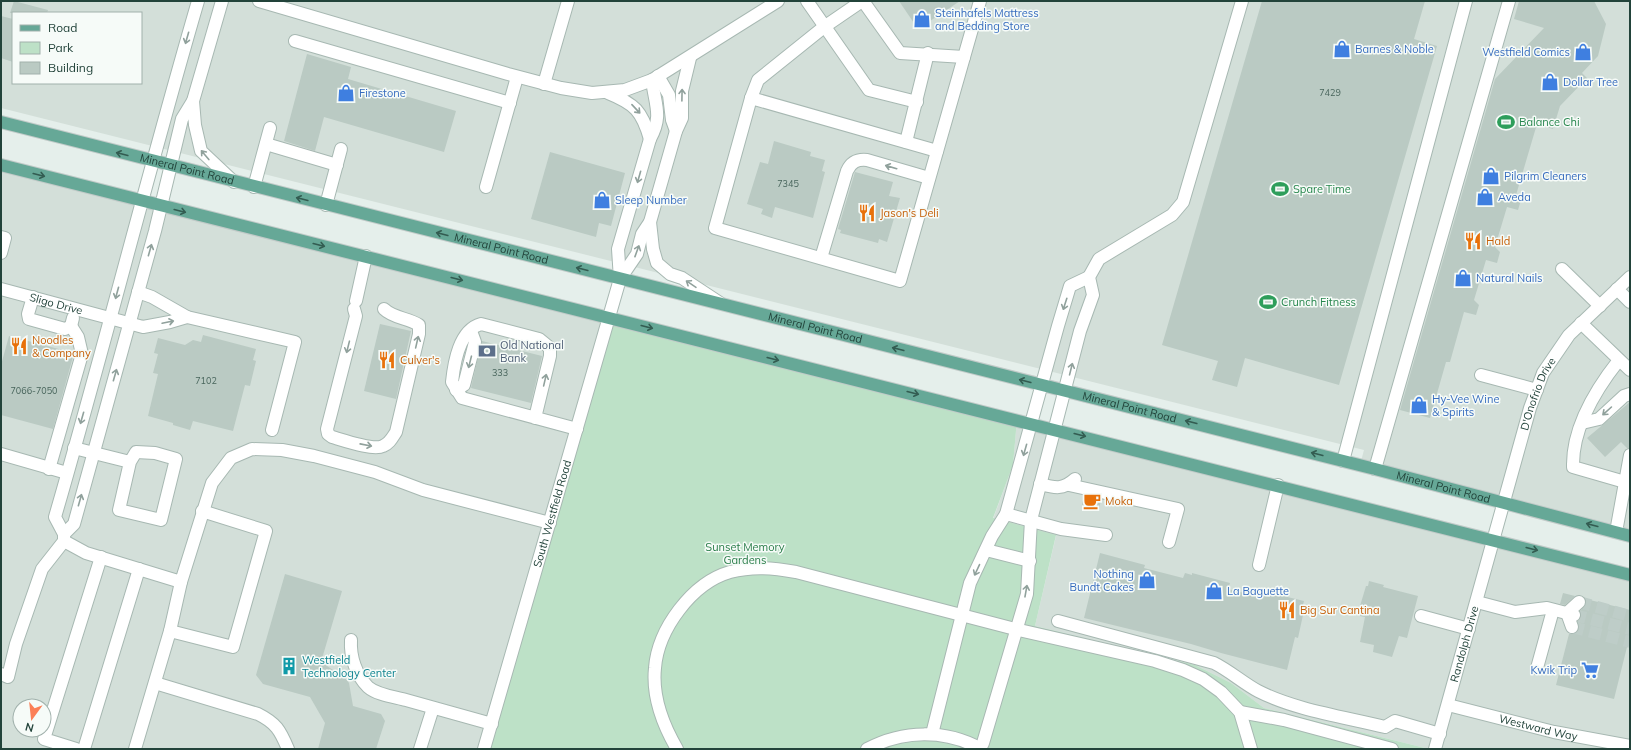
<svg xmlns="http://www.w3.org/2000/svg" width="1631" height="750" font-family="Mulish,sans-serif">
<rect width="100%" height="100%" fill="#e5efeb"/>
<!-- built -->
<g fill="#d3dfd9" fill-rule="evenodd">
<path d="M 1,1 L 1630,1 L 1630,536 L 1360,465 L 1364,450 L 1,108 ZM 13,13 L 141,13 L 141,83 L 13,83 Z"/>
<path d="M 1,165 L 609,318 L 484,749 L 1,749 ZM 20,706 L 44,706 L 44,730 L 20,730 Z"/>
<path d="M 1017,419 L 1630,575 L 1630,749 L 1429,749 L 1264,708 L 1231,683 L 1195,665 L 1035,626 L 1056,536 L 993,519 L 1013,465 Z"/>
</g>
<!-- green -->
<path fill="#bde1c7" d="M 609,318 L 1017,419 L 1013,465 L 993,518 L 1056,535 L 1035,626 L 1195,665 L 1231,683 L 1264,708 L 1429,749 L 484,749 Z"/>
<!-- building -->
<g fill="#bacac3">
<path d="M 14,1 L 48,10 L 47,13 L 10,13 Z"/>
<path d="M 899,1 L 960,1 L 918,29 Z"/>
<path d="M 1262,1 L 1425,1 L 1414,39 L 1437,46 L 1339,385 L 1245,358 L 1237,387 L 1212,380 L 1218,361 L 1162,345 Z"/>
<path d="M 1519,1 L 1594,1 L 1606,24 L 1598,56 L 1582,73 L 1587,78 L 1560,106 L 1553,129 L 1537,124 L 1516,195 L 1521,200 L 1518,210 L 1507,207 L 1495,247 L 1500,252 L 1497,263 L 1486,260 L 1474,300 L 1479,305 L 1476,315 L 1464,312 L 1450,362 L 1446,362 L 1430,418 L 1400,410 L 1495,79 L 1544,28 L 1514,19 Z"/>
<path d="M 1,16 L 13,19 L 13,62 L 1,58 Z"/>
<path d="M 307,54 L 351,67 L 348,79 L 456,111 L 444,152 L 324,117 L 315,151 L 284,141 Z"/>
<path d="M 774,141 L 811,152 L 810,156 L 825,160 L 822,171 L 825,172 L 813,218 L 775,207 L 772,218 L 761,214 L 763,209 L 747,204 L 760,162 L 768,164 Z"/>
<path d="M 550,152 L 625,173 L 611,226 L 599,223 L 596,237 L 531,219 Z"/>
<path d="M 855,172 L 893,182 L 889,196 L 900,198 L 887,242 L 879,239 L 878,243 L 840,233 L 841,230 L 838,229 Z"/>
<path d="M 380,324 L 411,331 L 396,399 L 364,391 Z"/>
<path d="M 203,335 L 256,349 L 253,360 L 256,361 L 250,386 L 245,385 L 233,431 L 193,421 L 190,430 L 173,425 L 173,423 L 148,416 L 158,374 L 153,373 L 158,354 L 154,353 L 158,338 L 185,345 L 193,340 L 201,342 Z"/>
<path d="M 9,336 L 74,353 L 53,429 L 1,415 L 1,365 Z"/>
<path d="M 482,341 L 542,356 L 531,403 L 471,388 Z"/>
<path d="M 1630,402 L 1630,448 L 1627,448 L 1621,442 L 1605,457 L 1587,438 Z"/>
<path d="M 1084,496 L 1101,500 L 1099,509 L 1082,505 Z"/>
<path d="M 1100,553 L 1145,565 L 1144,568 L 1183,578 L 1185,573 L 1192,575 L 1192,573 L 1230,583 L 1228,589 L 1257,596 L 1257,593 L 1270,597 L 1271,593 L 1304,601 L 1300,615 L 1303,615 L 1298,638 L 1295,637 L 1287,670 L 1221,653 L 1191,644 L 1084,618 Z"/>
<path d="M 285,574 L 342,591 L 321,662 L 345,678 L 349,683 L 353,706 L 381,714 L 385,721 L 376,749 L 318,749 L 325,723 L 310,697 L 263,684 L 256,675 Z"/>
<path d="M 1369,581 L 1384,585 L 1383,587 L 1418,596 L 1407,638 L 1399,636 L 1392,657 L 1373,652 L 1374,645 L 1360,642 L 1365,617 L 1360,616 L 1362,607 L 1360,606 L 1366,586 L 1368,586 Z"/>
<path d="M 1563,593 L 1575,596 L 1565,605 L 1560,604 Z"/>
<path d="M 1586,599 L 1630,610 L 1630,644 L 1628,643 L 1614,699 L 1556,685 L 1569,634 L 1574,634 L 1578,632 L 1579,628 L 1578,621 L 1581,616 L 1580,611 L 1586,605 Z"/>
</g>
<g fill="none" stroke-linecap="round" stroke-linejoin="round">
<!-- minor-tunnel -->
<g stroke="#becdc8" stroke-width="12" stroke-dasharray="12 6" stroke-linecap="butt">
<path d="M 1579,602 L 1630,616"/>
<path d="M 1574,615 L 1630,629"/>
<path d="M 1572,627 L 1630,642"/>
</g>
<!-- minor casing -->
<g stroke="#a7b8b2" stroke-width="14">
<g id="minor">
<path d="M 259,1 L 508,74 L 561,88 L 592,93 L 625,90 L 652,80 L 778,1"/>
<path d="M 807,1 L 869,90 L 917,102"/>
<path d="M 862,1 L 824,27 L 758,80 L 751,98 L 715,228 L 900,281 L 980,1"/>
<path d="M 863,1 L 900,53 L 964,57"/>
<path d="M 295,41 L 510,103"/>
<path d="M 658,76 L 669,95 L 672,120 L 676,131"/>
<path d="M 544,84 L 568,1"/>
<path d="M 608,93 C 635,104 642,111 650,139"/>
<path d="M 751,98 L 937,151"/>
<path d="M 193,101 L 195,125 L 201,151 L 234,182"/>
<path d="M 906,142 L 928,53"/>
<path d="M 266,144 L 337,165"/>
<path d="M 254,187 L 270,128"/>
<path d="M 486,187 L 517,77"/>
<path d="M 326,205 L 341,149"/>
<path d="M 650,222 L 653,249 L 657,263 L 670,274 L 682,278 L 720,303"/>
<path d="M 1,237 L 5,238 L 1,253"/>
<path d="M 821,258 L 847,171 C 851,162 857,159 867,160 L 929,178"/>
<path d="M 1562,269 L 1600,306"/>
<path d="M 620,279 L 637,254 L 642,234 L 650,222 L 676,131 L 682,118 L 682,91 L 690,58"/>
<path id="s1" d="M 1,289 L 143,327 L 170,322 L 187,317 L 152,297 L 138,292"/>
<path d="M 1617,289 L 1630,302"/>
<path d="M 33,297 L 28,314 L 29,319 L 65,329 L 71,326 L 73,318"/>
<path d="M 356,301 L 366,256"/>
<path d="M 354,309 L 356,316 L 327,429 L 328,434 L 332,437 C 343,440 373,451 383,446 C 390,443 392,438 396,432 L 419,334 L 419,325 C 408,318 393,318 384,309"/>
<path d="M 187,317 L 295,342 L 272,430"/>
<path d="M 1581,323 L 1630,370"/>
<path d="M 1619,360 C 1596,389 1572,428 1573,467 L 1625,482"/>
<path d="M 1481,375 L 1537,390"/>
<path d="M 456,390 L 464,385 L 475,342 L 471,331"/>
<path d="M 535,418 L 550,356 L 550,348 L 539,339 L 481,324 C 459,330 454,363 452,382 L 462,398 L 577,429"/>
<path d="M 1582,423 L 1599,419 L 1624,396 L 1630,394"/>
<path d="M 74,448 L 130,462 L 119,510 L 161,520 L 176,459 L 155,453 L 136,452 L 130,462"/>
<path d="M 1,454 L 67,473"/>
<path d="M 1343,461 L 1466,1"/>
<path d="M 49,469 L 82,354 L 78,337 L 71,326"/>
<path d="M 1375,469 L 1509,1"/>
<path d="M 1040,484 C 1055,488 1063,490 1075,479"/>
<path d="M 1069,485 L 1178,509 L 1169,542"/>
<path d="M 1006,514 L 1061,529 L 1106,535"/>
<path d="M 1616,532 L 1630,455"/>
<path d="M 64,534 L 74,524 L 155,231 L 182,119 L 193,101 L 222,1"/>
<path d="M 64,541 L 86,553 L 181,582 L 212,483 L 231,458 L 252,449 L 282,450 L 314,456 L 375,472 L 423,490 L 550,523"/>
<path d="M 986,550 L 1030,561"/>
<path d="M 1259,565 L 1278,485"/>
<path d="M 1477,602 L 1515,612 L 1547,608 L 1574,615"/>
<path d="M 1567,613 L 1579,602"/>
<path d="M 1567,613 L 1572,627"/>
<path d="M 1421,616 L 1469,629"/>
<path d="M 1058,621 L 1214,663 C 1230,671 1243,683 1258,691 C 1295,710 1345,717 1385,727 L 1395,721 L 1440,734"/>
<path d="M 170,631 L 181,582"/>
<path d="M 351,640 C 350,657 356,675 368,687 C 377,695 395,697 406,700 C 434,708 463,716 492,724"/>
<path d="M 1537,668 L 1553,610"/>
<path d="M 1,674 L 8,677 L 16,644 L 42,569 L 64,541 L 64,534 L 55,517 C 105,345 148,172 198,1"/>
<path d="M 155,683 L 258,714 C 276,723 280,730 288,749"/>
<path id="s2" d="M 1448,705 L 1554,732 L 1630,746"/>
<path d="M 1240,712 L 1284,720 L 1392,749"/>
<path d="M 932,734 L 970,583 L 992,536 L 1006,514 L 1058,326 L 1070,286 L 1089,277"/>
<path d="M 76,749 L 44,739 L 101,557"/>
<path d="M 84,749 L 139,569"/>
<path d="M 135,749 L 170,631 L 233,647 L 266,531 L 202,511"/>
<path d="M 420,749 L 433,708"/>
<path id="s3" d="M 484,749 L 620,279 L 618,249 L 650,139 C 663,116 655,105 652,80"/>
<path d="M 677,749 C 663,725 652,697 655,668 C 658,629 692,583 730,572 C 753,566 773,568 796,572 L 1015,629 L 1155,661 L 1183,670 L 1203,679 L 1221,692 L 1240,712 L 1251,749"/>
<path d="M 867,749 C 903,730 945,729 981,749"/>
<path d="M 980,749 L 983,743 L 1027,594 L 1031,520 L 1080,331 L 1093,295 L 1089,277 L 1099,259 L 1172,215 L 1183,202 L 1242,1"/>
<path id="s4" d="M 1435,749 L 1530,408 L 1543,373 L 1569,335 L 1630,277"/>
</g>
</g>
<!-- major casing -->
<g stroke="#c1cac8" stroke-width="14">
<g id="major">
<path id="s5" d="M 1,122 L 1375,469 L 1630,536"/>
<path d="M 1,165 L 1630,575"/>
</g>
</g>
<!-- minor -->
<use href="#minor" stroke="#fff" stroke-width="12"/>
<!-- major -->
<use href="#major" stroke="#66a897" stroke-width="12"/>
</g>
<!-- one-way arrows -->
<defs><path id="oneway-shaft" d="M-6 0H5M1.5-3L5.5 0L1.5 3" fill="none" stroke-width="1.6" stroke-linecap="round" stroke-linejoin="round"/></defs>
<g stroke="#90a19c">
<use href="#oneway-shaft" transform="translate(187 38) rotate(106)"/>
<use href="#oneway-shaft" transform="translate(682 95) rotate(-89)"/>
<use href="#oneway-shaft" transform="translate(636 109) rotate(47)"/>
<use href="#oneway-shaft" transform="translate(205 155) rotate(-130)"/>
<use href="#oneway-shaft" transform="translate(891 167) rotate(-164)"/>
<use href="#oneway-shaft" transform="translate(639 177) rotate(106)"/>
<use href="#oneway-shaft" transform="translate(150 250) rotate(-74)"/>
<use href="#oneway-shaft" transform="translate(637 251) rotate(-70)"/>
<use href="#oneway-shaft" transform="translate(691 284) rotate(-146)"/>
<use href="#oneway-shaft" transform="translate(117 293) rotate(105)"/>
<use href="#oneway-shaft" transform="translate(1065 304) rotate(108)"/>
<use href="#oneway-shaft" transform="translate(168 322) rotate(-12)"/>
<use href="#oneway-shaft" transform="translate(417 342) rotate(-77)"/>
<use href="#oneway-shaft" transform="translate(348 347) rotate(104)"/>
<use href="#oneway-shaft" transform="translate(470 362) rotate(104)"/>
<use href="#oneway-shaft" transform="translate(1071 369) rotate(-76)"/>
<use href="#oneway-shaft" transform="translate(115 375) rotate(-74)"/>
<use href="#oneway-shaft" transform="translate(545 380) rotate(-77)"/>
<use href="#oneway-shaft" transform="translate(1607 411) rotate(138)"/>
<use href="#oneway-shaft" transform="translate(82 418) rotate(106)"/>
<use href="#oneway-shaft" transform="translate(366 445) rotate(11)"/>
<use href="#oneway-shaft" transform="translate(1025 450) rotate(106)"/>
<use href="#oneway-shaft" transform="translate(80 500) rotate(-74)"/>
<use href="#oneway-shaft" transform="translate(977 570) rotate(115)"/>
<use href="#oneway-shaft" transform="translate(1026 591) rotate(-80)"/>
</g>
<g stroke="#335c51">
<use href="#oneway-shaft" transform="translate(122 154) rotate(-166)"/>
<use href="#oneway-shaft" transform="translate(39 175) rotate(14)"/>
<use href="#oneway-shaft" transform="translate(302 199) rotate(-166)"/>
<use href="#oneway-shaft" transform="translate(180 211) rotate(14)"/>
<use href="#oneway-shaft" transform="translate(442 234) rotate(-166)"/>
<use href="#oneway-shaft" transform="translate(319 245) rotate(14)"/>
<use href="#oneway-shaft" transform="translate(582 269) rotate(-166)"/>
<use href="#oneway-shaft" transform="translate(457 279) rotate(14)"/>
<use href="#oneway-shaft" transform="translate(647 327) rotate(14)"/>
<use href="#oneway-shaft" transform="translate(898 349) rotate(-166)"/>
<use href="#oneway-shaft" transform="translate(773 359) rotate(14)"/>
<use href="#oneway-shaft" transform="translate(1025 381) rotate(-166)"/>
<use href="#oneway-shaft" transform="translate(913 393) rotate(14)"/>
<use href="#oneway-shaft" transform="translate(1191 422) rotate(-166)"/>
<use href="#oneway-shaft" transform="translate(1080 435) rotate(14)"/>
<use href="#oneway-shaft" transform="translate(1317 454) rotate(-166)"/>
<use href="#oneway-shaft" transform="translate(1592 525) rotate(-165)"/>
<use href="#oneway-shaft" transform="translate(1532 549) rotate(14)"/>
</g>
<!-- icons -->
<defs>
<g id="shop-bare" transform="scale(1.38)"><path d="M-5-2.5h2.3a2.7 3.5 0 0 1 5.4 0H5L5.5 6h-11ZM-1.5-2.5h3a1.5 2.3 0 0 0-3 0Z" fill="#3f7fe0" stroke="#f6fbf8" stroke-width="2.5" paint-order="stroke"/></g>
<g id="stadium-bare" transform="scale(1.38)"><path d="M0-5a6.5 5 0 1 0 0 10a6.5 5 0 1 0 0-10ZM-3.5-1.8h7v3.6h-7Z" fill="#2e9e5b" stroke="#f6fbf8" stroke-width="2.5" paint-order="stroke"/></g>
<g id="restaurant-bare" transform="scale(1.38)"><path d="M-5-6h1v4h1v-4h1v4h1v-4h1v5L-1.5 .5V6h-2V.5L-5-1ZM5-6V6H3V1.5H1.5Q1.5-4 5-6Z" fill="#e8710a" stroke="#f6fbf8" stroke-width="2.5" paint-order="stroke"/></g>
<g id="bank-bare" transform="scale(1.38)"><path d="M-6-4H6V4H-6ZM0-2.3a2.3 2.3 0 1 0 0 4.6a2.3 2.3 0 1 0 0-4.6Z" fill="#5c6f8a" stroke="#f6fbf8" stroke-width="2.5" paint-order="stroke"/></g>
<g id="cafe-bare" transform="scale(1.38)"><path d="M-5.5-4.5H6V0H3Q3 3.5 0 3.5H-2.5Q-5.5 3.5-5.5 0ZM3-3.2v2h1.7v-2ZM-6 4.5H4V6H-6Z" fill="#e8710a" stroke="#f6fbf8" stroke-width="2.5" paint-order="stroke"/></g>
<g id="building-bare" transform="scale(1.38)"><path d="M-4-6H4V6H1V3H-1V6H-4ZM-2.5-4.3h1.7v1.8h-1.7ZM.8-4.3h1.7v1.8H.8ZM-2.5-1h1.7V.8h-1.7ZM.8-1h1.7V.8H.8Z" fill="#0f9aa8" stroke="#f6fbf8" stroke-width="2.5" paint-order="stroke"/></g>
<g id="supermarket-bare" transform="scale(1.38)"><path d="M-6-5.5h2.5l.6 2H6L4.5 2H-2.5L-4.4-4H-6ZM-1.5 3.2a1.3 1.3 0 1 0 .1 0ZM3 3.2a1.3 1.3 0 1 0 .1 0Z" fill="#3f7fe0" stroke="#f6fbf8" stroke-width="2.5" paint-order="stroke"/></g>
</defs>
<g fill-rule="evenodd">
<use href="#shop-bare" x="922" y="19"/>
<use href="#shop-bare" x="1342" y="49"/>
<use href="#shop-bare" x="1583" y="52"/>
<use href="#shop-bare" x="1550" y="82"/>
<use href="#shop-bare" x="346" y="93"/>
<use href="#stadium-bare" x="1506" y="122"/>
<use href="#shop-bare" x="1491" y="176"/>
<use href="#stadium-bare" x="1280" y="189"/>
<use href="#shop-bare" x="1485" y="197"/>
<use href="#shop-bare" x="602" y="200"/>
<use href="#restaurant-bare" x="867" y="213"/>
<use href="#restaurant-bare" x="1473" y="241"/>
<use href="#shop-bare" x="1463" y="278"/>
<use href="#stadium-bare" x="1268" y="302"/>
<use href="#restaurant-bare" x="19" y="346"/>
<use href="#bank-bare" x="487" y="351"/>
<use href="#restaurant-bare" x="387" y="360"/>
<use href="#shop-bare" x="1419" y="405"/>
<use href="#cafe-bare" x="1092" y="501"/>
<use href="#shop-bare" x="1147" y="580"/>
<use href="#shop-bare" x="1214" y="591"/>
<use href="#restaurant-bare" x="1287" y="610"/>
<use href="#building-bare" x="289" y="666"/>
<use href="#supermarket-bare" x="1590" y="670"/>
</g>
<g text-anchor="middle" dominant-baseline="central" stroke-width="3" stroke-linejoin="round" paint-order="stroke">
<!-- number labels -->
<g font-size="9" fill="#48655c">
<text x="1330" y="92">7429</text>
<text x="788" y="183">7345</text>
<text x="500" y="372">333</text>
<text x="206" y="380">7102</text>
<text x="34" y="390">7066-7050</text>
</g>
<!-- shop labels -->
<g font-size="11" fill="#366cbe" stroke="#f6fbf8" text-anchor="start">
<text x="935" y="13">Steinhafels Mattress<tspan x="935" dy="13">and Bedding Store</tspan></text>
<text x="1355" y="49">Barnes &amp; Noble</text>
<text x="1570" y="52" text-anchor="end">Westfield Comics</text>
<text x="1563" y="82">Dollar Tree</text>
<text x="359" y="93">Firestone</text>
<text x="1504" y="176">Pilgrim Cleaners</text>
<text x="1498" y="197">Aveda</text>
<text x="615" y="200">Sleep Number</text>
<text x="1476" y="278">Natural Nails</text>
<text x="1432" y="399">Hy-Vee Wine<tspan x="1432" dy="13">&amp; Spirits</tspan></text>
<text x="1134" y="574" text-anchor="end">Nothing<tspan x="1134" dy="13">Bundt Cakes</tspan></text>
<text x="1227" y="591">La Baguette</text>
<text x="1577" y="670" text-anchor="end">Kwik Trip</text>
</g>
<!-- leisure labels -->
<g font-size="11" fill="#27864d" stroke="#f6fbf8" text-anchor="start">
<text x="1519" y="122">Balance Chi</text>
<text x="1293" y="189">Spare Time</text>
<text x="1281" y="302">Crunch Fitness</text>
</g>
<!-- street labels -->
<g font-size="11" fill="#22433a" stroke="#f6fbf8">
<text stroke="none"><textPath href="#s5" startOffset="192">Mineral Point Road</textPath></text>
<text stroke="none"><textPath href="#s5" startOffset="516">Mineral Point Road</textPath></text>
<text stroke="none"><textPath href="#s1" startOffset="57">Sligo Drive</textPath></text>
<text stroke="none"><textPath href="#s5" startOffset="840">Mineral Point Road</textPath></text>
<text stroke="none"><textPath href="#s4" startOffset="370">D'Onofrio Drive</textPath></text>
<text stroke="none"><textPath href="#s5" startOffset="1164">Mineral Point Road</textPath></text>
<text stroke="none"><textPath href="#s5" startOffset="1488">Mineral Point Road</textPath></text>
<text stroke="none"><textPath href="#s3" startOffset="245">South Westfield Road</textPath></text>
<text stroke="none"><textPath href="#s4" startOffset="109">Randolph Drive</textPath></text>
<text stroke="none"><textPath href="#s2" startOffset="93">Westward Way</textPath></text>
</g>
<!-- food labels -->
<g font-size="11" fill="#c56008" stroke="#f6fbf8" text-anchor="start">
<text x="880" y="213">Jason's Deli</text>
<text x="1486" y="241">Hald</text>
<text x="32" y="340">Noodles<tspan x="32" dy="13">&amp; Company</tspan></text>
<text x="400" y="360">Culver's</text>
<text x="1105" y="501">Moka</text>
<text x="1300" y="610">Big Sur Cantina</text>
</g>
<!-- service labels -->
<g font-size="11" fill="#4e5e75" stroke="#f6fbf8" text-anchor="start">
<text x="500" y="345">Old National<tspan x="500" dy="13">Bank</tspan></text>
</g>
<!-- park labels -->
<g font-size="11" fill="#297d49" stroke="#f6fbf8">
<text x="745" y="547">Sunset Memory<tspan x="745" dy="13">Gardens</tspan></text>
</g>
<!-- culture labels -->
<g font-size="11" fill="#0d838f" stroke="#f6fbf8" text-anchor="start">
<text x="302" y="660">Westfield<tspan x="302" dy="13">Technology Center</tspan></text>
</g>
</g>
<!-- border -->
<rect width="1631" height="750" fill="none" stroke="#22433a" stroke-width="4"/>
<!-- legend -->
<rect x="12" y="12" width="130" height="72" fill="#f6fbf8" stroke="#a1b1ac"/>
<rect x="20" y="25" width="20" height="6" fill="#66a897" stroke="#a1b1ac"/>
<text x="48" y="32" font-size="12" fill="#22433a">Road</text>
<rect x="20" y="42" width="20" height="12" fill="#bde1c7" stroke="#a1b1ac"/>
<text x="48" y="52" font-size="12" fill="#22433a">Park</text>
<rect x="20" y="62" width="20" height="12" fill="#bacac3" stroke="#a1b1ac"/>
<text x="48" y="72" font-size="12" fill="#22433a">Building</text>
<!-- north arrow -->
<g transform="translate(32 718) rotate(195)"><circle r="19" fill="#f6fbf8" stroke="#a1b1ac"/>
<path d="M0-3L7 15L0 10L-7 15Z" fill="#fb7f57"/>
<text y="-6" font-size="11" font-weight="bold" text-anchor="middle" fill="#22433a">N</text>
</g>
</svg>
